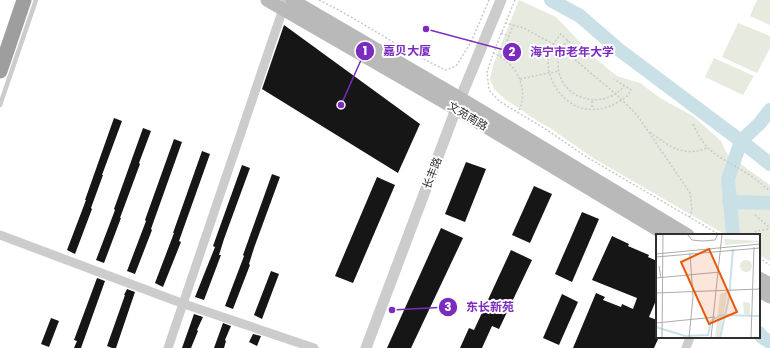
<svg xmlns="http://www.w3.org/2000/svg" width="770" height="348" font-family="Poppins,'Noto Sans SC',sans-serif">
<rect width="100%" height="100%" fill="#fff"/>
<!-- green -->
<g fill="#e7eade">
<path d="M 519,0 L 556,17 L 596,59 L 617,76 L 640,83 L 660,98 L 693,116 L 721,141 L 727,154 L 770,185 L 770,261 L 759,255 L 759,235 L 726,235 L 593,158 L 550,128 L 536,120 L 505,99 L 494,89 L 490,79 L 493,65 Z"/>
<path d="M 757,0 L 770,0 L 770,25 L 750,16 Z"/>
<path d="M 738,23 L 770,36 L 770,48 L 757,73 L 722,57 Z"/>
<path d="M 714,58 L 754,76 L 743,95 L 705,77 Z"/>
</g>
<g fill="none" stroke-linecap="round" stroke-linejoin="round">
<!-- river -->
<g stroke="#c9e1e6" stroke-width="14">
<path d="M 551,0 L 580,16 L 618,49 L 741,141 L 770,164"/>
<path d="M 729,202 L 770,203"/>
<path d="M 733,235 L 728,179 L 741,141 L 760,123 L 770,110"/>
<path d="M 759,333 L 762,337 L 770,342"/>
</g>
</g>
<!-- building -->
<g fill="#161616">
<path d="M 284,25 L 420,124 L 398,173 L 262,89 Z"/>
<path d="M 114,118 L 122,121 L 102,175 L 103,175 L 91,208 L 92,209 L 75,254 L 67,250 L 86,200 L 85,200 Z"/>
<path d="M 143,128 L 151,131 L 139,163 L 140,164 L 120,218 L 121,218 L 104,263 L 96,260 L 115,210 L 114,209 Z"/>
<path d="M 174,139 L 182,142 L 151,229 L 152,230 L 135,274 L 127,271 L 146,221 L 145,220 Z"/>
<path d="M 202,151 L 210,154 L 179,241 L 181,242 L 163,287 L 155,283 L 174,233 L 173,233 Z"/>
<path d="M 466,162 L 486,169 L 465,222 L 445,214 Z"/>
<path d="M 242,165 L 250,168 L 224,239 L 219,255 L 221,255 L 204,300 L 195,297 L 215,247 L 213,246 Z"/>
<path d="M 272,174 L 280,177 L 254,248 L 249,264 L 250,265 L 233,309 L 225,306 L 244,256 L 243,255 Z"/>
<path d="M 377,177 L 395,185 L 353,283 L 335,276 Z"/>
<path d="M 534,186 L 552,194 L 530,243 L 512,235 Z"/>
<path d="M 582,212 L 599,219 L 572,282 L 555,274 Z"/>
<path d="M 441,228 L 463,238 L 411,348 L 387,348 Z"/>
<path d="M 612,236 L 629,244 L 628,246 L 649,255 L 648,257 L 657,261 L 657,298 L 649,317 L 657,320 L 657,337 L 659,337 L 654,348 L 573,348 L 596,293 L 605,297 L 603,300 L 621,307 L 622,304 L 633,309 L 637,298 L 592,280 Z"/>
<path d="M 511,250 L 532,260 L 499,329 L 492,326 L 482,348 L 460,348 L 469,328 L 474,330 Z"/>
<path d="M 271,271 L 279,274 L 262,319 L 254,315 Z"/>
<path d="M 97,278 L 105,281 L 81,348 L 74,348 L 77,341 L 74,340 Z"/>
<path d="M 127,289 L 135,292 L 116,348 L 112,348 L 107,346 L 125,295 L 124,295 Z"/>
<path d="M 562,294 L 578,302 L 559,345 L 543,338 Z"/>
<path d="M 194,314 L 203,317 L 197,330 L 198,331 L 191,348 L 182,348 Z"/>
<path d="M 51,318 L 59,321 L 49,347 L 41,344 Z"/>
<path d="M 223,323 L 231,326 L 225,340 L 226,341 L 224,348 L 214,348 Z"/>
<path d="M 253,334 L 261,336 L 257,346 L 249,342 Z"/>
</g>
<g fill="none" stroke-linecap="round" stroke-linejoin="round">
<!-- path -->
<g stroke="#c9c9c9" stroke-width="1.5" stroke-dasharray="2 2" stroke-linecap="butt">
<path d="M 319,0 C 362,21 402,50 446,70 L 456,66 L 471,42 L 489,0"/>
<path d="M 515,0 L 495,49 L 487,72 L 489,90 L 499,101 L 547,130 L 585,156 L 720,235"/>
<path d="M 505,23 L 524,28 L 562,49 L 616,94 L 637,115 L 690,193 L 692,210 L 690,217"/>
<path d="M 501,33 L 509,36"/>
<path d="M 568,40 C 565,44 561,48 560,53 C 558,57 558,61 558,65 C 559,99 603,112 624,86"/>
<path d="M 576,48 L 561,34 C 557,39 552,45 550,52 C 542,75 562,105 585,109 C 597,111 608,108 618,102 C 624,99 629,95 631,90 L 614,79"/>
<path d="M 493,53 C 517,63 530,89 518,113"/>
<path d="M 501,56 L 513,26"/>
<path d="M 520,79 L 559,71"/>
<path d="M 592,101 L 592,109"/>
<path d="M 693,124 C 707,155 718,155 745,172 C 754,177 761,184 770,191"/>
<path d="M 650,132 C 666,145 685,158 706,148"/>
<path d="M 755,215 L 770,228"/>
<path d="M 752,235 L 756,231 L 770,229"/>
<path d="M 759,258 L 770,265"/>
</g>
<!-- service -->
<path stroke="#ccc" stroke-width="4.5" d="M 0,105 L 36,0"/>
<!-- minor -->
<g stroke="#ccc" stroke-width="9">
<path d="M 0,235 L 184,304 L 314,348"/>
<path d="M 168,348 L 286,0"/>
<path d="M 686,348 L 690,337"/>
</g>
<!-- tertiary -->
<path stroke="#ccc" stroke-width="11" d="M 366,348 L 456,109 L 501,0"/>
<!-- secondary -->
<g stroke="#b9b9b9" stroke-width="13">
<path d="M 267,0 L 456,109 L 666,235"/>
<path d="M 292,0 L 462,99 L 688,235"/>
<path d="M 759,278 L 770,284"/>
<path d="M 759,291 L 770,297"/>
</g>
<!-- trunk -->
<path stroke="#9e9e9e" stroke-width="15" d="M 0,71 L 24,0"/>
</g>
<g text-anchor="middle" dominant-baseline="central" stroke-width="4" stroke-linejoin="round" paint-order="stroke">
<!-- street labels -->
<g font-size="11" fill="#2f2f2f" stroke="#fff">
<text transform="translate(468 116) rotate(31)">文苑南路</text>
<text transform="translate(432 173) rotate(-69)">长丰路</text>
</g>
</g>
<!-- overview -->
<g transform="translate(656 234)">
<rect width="104" height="104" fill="#fff"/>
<path d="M 68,5 L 104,7 L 104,8 L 69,11 ZM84 32a6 6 0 1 1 12 0a6 6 0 1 1-12 0ZM 72,57 L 63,104 L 59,104 L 64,60 ZM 87,68 L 94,69 L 94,81 L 88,80 Z" fill="#e7eade"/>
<path fill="none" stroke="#c9e1e6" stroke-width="2" d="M 0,93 L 29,102 L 52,101 L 55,87 L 65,81 L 104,82M 64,104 L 73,63 L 77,15"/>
<path fill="none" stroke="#acacac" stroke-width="1" d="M 31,0 L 36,6 L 47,7 L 59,6 L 62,0M 0,20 L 104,10M 0,23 L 104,14M 3,32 L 5,44M 0,44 L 64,38M 0,59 L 104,55M 0,89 L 59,83M 6,104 L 7,0M 33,104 L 37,63 L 34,19M 55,104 L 66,0M 95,104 L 98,13"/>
<path fill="#e8590c" fill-opacity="0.15" stroke="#e8590c" stroke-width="2" d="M 53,15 L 81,78 L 53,90 L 25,28 Z"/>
<rect width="104" height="104" fill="none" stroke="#2f2f2f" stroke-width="2"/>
</g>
<!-- callouts -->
<path fill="none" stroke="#7b2cbf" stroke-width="1.5" d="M341 105L365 51M426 29L512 52M392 310L448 307"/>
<g fill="#7b2cbf" stroke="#fff" stroke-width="1.5">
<circle cx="341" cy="105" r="4"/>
<circle cx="426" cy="29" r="4"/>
<circle cx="392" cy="310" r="4"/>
<circle cx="365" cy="51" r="10"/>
<circle cx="512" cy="52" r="10"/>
<circle cx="448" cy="307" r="10"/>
</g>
<g font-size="12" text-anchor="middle" font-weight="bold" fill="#fff">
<text x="365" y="55">1</text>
<text x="512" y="56">2</text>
<text x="448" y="311">3</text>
</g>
<g font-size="12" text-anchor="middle" font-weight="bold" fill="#7b2cbf" stroke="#fff" stroke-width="4" stroke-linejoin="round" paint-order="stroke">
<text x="407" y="55">嘉贝大厦</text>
<text x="572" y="56">海宁市老年大学</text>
<text x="490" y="311">东长新苑</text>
</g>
</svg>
